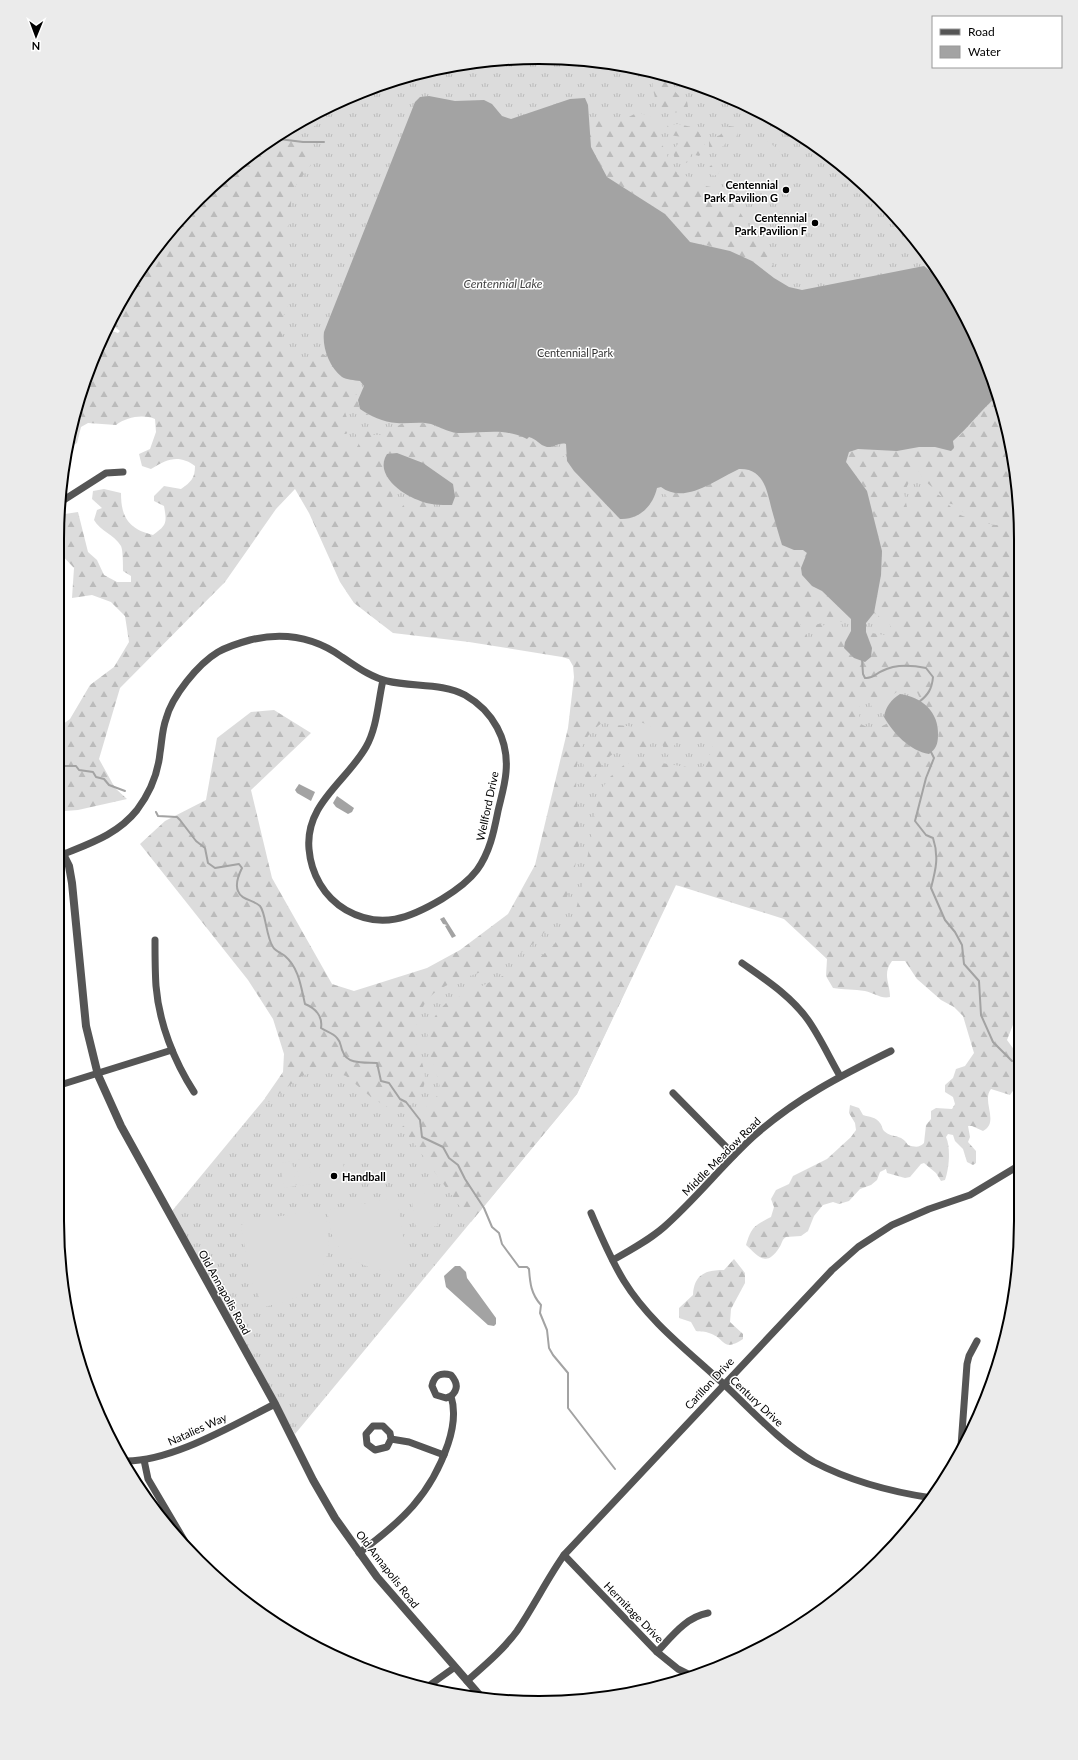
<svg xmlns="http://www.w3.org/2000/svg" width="1078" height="1760" font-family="Lato,sans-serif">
<defs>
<pattern id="grass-tufts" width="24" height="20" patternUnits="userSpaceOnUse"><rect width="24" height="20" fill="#dcdcdc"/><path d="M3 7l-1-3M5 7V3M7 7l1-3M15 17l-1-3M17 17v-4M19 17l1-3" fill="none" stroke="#bbb"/></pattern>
<pattern id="forest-firs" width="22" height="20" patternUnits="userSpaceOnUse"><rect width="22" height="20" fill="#dcdcdc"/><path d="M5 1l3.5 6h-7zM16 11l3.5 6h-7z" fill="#bbb"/></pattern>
</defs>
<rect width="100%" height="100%" fill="#fff"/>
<!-- grass -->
<path fill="url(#grass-tufts)" d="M 539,57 L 633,66 L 724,94 L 807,138 L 901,221 L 957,298 L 1005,414 L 1020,507 L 1020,803 L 1009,913 L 675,885 L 577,1094 L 295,1434 L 172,1211 L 310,1044 L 495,933 L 541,880 L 549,830 L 585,659 L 295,460 L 273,484 L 271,138 L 355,94 L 445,66 Z"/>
<!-- forest -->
<g fill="url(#forest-firs)" fill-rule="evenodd">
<path d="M 580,61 L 611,64 L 607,66 L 601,65 L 592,68 Z"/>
<path d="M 652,72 L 672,78 C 673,91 676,95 687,101 L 688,107 L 684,112 L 663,113 L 658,111 L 653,89 Z"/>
<path d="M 736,100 L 807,138 L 809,140 L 790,139 L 782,132 L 780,125 L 768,123 L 737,103 Z"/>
<path d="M 638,112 L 651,117 L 657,122 L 659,141 L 667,152 L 668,165 L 675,169 L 678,175 C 687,177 700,176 706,186 L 716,188 L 719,186 L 729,192 L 731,198 L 773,265 L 774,278 L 752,261 L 710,246 L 690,242 L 665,214 L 607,177 L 591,147 L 589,125 L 604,117 L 627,118 Z"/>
<path d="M 678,124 L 696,128 C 702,138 710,147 699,156 L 691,154 L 689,161 L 686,163 L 675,159 L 673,153 L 677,145 L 683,141 L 682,137 L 669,135 L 666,130 L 668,125 Z"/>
<path d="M 729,126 L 736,127 L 738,133 L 736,137 L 728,138 C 726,146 720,149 712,150 L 709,148 L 709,140 L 720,135 Z"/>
<path d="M 293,127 L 296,127 L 299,138 L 298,144 L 309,152 L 311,165 L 297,183 L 292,195 L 285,256 L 291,294 L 290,301 L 284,313 L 282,345 L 291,356 L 299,360 L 313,360 L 317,356 L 323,354 C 334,360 337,379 353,380 L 350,389 L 355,392 L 360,409 L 369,415 L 361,415 L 344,409 L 351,430 L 346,434 L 339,434 L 338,439 L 341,440 L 344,437 L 350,437 L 351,444 L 346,448 L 348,451 C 355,451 357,448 359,443 L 356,434 L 360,431 L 368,431 L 373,435 L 381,435 L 403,423 L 414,422 L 430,424 L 447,431 L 512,432 L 527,439 L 529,437 C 539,440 545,448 556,446 L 574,471 L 620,519 C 634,520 643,513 652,502 L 659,503 L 667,497 L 667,495 L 662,493 L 662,489 L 668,492 L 699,489 L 739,469 L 749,469 L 757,474 L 764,483 L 794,550 L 808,553 L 802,562 L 812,586 L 822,591 L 851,619 C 844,624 833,622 827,617 L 824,618 L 799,616 L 798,621 L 811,644 L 814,645 L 819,639 L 815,628 L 816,625 L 821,623 L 831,632 L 836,631 L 843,627 L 851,629 L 845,642 L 869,637 L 866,632 L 884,635 L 890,633 L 891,627 L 885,618 L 880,617 L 874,613 L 881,575 L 882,551 L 867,491 L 846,462 L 849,452 C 865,447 881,451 897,451 C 916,450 927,444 947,451 C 952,442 958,438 965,430 C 976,419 985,407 997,396 L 1005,414 L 1020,507 L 1020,1007 L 1007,1040 L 1015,1051 L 1020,1052 L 1020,1077 L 1016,1079 L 1015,1088 L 1010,1095 L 991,1089 C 981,1101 1000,1122 983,1131 L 972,1126 L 968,1126 L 970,1137 L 968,1142 L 976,1151 L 976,1163 L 973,1165 L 967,1162 L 963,1149 L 955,1141 L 953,1135 L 948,1134 L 946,1137 C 951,1148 949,1169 945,1180 L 941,1181 L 936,1173 L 924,1163 L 921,1164 L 910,1177 L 905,1178 L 887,1173 L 886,1169 L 880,1172 L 877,1180 L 871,1185 L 860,1189 L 849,1201 L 839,1204 L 833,1202 L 823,1205 L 814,1216 L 808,1231 L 801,1236 L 786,1237 C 782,1239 782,1244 779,1248 C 766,1268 758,1256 746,1245 C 752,1226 754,1226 771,1217 L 774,1207 L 771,1199 L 776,1190 L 789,1184 L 793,1176 L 827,1159 L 851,1137 L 856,1130 L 855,1123 L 849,1113 L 850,1105 L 859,1108 L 863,1115 C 869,1117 876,1117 880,1123 C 882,1125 882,1129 884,1131 C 893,1139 901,1133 908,1145 C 915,1147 919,1148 924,1143 L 926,1125 L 931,1119 L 931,1111 L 936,1108 L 952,1109 L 955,1104 L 953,1097 L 945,1092 L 945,1085 L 953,1078 L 956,1069 L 965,1066 L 974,1053 L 963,1016 L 954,1007 L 941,1000 L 917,979 L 905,961 L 892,961 C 882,974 890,983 890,997 C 881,999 874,993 865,991 C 854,989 844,990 833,988 L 826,976 L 827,959 L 784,919 L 676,885 L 577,1094 L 471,1222 L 402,1127 C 410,1121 436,1100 438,1094 C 441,1087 439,1080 436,1073 C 425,1042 421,1029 446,1003 L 538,959 L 552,947 L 565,930 L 576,909 L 582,887 L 599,793 L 610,777 L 625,764 L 643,760 L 693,768 L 703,767 L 713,749 L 711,741 L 689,739 L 678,740 L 668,755 L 665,753 C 662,741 656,727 643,723 C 628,718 611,715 598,726 C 564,752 580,800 579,837 C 579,853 571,890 564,904 C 550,931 529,951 502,964 C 479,975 436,982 424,1005 C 419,1015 414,1029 416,1040 C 420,1065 435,1079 414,1102 C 409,1107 403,1111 396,1112 L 372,1098 L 346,1076 L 321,1068 L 300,1077 L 269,1102 L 266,1102 L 265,1098 L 283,1072 L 284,1054 L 273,1019 L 248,980 L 140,844 L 165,821 L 206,800 L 217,738 L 251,712 L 274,710 L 311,733 L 251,790 L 272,878 L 332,984 L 354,991 L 427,968 L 460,950 L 508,914 L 535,865 L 568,728 L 574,677 L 573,666 L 569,659 L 562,657 L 469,642 L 393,633 L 354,603 L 340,582 L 309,513 L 295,489 L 276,509 L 225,582 L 120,688 L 99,759 L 115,788 L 127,799 L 78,810 L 65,811 L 59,796 L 59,727 L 70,719 L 90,685 L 114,667 L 129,642 L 125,616 L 111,602 L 92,595 L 72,598 L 74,568 L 58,551 L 58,518 L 65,514 L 78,512 L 88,552 L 97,560 L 104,575 L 117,582 L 131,582 L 131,576 L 123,571 C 123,565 123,550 121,546 C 114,534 100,531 94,520 L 97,510 L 102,508 L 92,499 L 93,491 L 104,489 L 121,493 C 121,518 129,529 153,535 C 167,525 167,523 164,506 L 154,501 L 154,496 L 164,486 L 181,489 C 191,482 195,478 195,466 C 179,454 167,459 151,469 L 142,466 L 139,454 L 150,449 L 156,432 L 155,419 C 142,414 127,417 116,425 L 88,423 L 81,427 L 77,443 L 70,447 L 83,384 L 100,349 L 106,349 L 102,344 L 109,330 L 118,333 L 120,331 L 112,325 L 138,271 L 198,198 L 271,138 ZM 914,469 C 920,470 920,474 923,478 C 928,486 937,488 942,497 L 929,489 L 914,492 L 911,502 L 912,514 L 908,512 L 904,493 L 909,482 L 909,474 ZM 394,485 L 452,505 L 448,510 L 436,511 L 431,504 L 417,500 L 409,496 L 406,498 L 405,503 L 402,507 L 397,507 L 392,501 ZM 947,503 L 956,505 L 970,519 L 958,514 ZM 1000,518 L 1008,520 C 1000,528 989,525 980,520 ZM 907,689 L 917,692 L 921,701 L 928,708 L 939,728 L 938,741 L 935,750 L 894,731 L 888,723 C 875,730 872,730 859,723 L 860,697 L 863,696 L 867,698 L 872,707 L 875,708 L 898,691 Z"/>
<circle cx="714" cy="170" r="5.5"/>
<path d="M 612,725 C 630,726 652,726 650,749 L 645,750 L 622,748 L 610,756 L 590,781 L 587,781 C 576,758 593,737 612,725 Z"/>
<path d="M 734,1259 L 745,1273 L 745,1283 L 731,1309 L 730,1322 L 743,1334 L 743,1339 C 722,1353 726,1338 709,1333 C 705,1331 701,1332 696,1331 L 691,1322 L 679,1318 L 679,1308 L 693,1295 C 694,1274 706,1270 724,1270 Z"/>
</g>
<!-- pitch -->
<g fill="#dcdcdc">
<path d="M 320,112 L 321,120 L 315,126 L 298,124 Z"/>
<path d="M 764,138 L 782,153 L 775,162 L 756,148 Z"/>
<path d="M 308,1158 L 312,1184 L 300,1186 L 296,1160 Z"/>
<path d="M 292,1161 L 296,1186 L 284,1188 L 280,1163 Z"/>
<path d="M 343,1162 L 347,1188 L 325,1191 L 322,1165 Z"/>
<path d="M 432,1192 L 438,1226 L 416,1229 L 411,1195 Z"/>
<path d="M 390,1199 L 398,1204 L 409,1272 C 381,1271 349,1268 334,1240 C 330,1231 329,1219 327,1210 Z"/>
<path d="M 324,1210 C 326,1221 329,1233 329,1244 C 328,1262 316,1283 301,1294 C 291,1302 275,1304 264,1307 L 251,1280 L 241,1226 L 245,1221 Z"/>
</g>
<!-- water -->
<g fill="#a3a3a3">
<path d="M 429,96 L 455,101 L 484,100 L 492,104 L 502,116 L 511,119 L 570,99 L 585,98 L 588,105 L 591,147 L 607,177 L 665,214 L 690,242 L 730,251 L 752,261 L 774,278 L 789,287 L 802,290 L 924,266 L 930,271 L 937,270 L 934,272 L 936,276 L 940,275 L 957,298 L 997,396 C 981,410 969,427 953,441 L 954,448 L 951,451 L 935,447 L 919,447 L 897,451 L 858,449 L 849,452 L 846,462 L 867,491 L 882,551 L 881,575 L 874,613 L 866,623 L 866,632 L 872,648 L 871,657 L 865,662 L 854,658 L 844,648 L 845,642 L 851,631 L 851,619 L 822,591 L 812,586 L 802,575 L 801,568 L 807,553 L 803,550 L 794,550 L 782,545 C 779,535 776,525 773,514 C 767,494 766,468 739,469 C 715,480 685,505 661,487 L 657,488 C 653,506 639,520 620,519 L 574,471 L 567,461 L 566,444 C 559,442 554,448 547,447 C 539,445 537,439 529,437 L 527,439 C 504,427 481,434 457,433 C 448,432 440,427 431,424 C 420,421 408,424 397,423 C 383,422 370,416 360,409 L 358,400 L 364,386 L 360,381 C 354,380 347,380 342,377 C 329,367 322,347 324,332 L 415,102 L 420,97 Z"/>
<path d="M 397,453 L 423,463 L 453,484 L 455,497 L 452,505 C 440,505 429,505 418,500 C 401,494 374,474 387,454 Z"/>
<path d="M 900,694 C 922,697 939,712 938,735 C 938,744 936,749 929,754 C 910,751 893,733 884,717 C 886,706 891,700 900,694 Z"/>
<path d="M 299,784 L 315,792 L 311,801 L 297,793 L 295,790 Z"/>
<path d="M 337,796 L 354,808 L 352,812 L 348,814 L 336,807 L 333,803 Z"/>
<path d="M 444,917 L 456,936 L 452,938 L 445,926 L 447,925 L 443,924 L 440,919 Z"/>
<path d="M 455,1266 L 460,1266 L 466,1272 L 467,1278 L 496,1318 L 496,1324 L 494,1326 L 488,1325 L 446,1287 L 444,1276 Z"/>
</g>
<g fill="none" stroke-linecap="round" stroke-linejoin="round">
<!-- stream -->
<g stroke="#a3a3a3" stroke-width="2">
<path d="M 271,138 L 303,142 L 324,142"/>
<path d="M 862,659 L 863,674 L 865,678 C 873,679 875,674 882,671 C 895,664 912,665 926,668 L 933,677 C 932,689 928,695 919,702"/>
<path d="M 930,750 L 934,758 L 926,778 L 915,821 L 926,835 L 933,838 C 939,856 936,869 931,888 L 945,920 L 955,932 L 962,945 L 964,964 L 979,981 L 981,1015 L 993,1042 L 1012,1061"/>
<path d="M 59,766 L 76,766 L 79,770 L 93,772 L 96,777 L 104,779 L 109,785 L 125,791"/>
<path d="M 156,812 L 158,816 L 177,817 L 180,820 L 196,841 L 205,848 L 208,863 L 215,868 L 239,864 L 242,868 C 239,874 235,884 238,891 C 241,900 254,900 260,906 C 266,913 266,937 273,947 C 276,952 282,953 285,956 C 299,968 301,987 305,1004 C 315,1008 323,1016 321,1028 C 327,1032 333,1033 337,1038 C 342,1043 340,1047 343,1052 C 347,1065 367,1062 377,1063 L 381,1081 L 389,1083 L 400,1099 L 406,1102 L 420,1120 L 422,1137 L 443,1147 L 449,1158 L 458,1165 L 465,1179 L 484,1208 L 492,1227 L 499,1233 L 502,1244 L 519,1267 L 527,1267 L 529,1269 C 530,1283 531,1294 541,1305 L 540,1313 L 547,1330 L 549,1348 L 553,1355 L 568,1373 L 568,1408 L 615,1469"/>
</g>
<!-- minor -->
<g stroke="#555" stroke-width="7">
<path d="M 59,503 L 106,473 L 123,472"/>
<path d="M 64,854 C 91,843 118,834 137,810 C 149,794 158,773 160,753 C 162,741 162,730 166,719 C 172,696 198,664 218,652 C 227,647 239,643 250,640 C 283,632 314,637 342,657 C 356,666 370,677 387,681 C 412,687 443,683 465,695 C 493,711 509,740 506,772 C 505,785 501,798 498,811 C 494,831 490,852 477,870 C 468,882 455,891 442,899 C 410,918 381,930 346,910 C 324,897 311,874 309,849 C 305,804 346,782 366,747 C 377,728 378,702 383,680"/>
<path d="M 155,940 C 155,955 155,971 156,986 C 159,1023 174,1061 194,1092"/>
<path d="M 742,963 C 766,980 791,996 808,1020 C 820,1037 829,1057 840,1076"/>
<path d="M 60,1085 L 172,1050"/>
<path d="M 673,1093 L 734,1155"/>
<path d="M 591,1213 C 601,1236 611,1260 624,1281 C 651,1325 695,1356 731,1391 C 757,1416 783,1444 814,1462 C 850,1481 892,1492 932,1498"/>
<path d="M 613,1260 C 631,1250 649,1240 664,1227 C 696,1199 722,1165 754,1136 C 795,1099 842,1075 891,1051"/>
<path d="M 391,1439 L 390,1433 L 383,1426 L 373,1426 L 366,1434 L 367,1444 L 375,1450 L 387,1447 L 391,1439 L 409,1442 L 444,1455"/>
<path d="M 961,1446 L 967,1364 L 969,1356 L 977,1341"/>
<path d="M 144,1460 L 148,1479 L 187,1545"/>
<path d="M 123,1461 C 170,1463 233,1425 275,1404"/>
<path d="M 359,1553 C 401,1522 431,1495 448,1444 C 453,1429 456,1412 451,1396 C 459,1389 457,1382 451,1375 C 441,1372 434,1375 432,1386 L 436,1395 L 446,1398 L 451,1396"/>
<path d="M 564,1555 L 657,1652 L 678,1669 L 694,1677"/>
<path d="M 657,1652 C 672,1636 686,1617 708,1613"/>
<path d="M 467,1681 C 485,1665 503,1650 517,1631 C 534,1606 547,1579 564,1555 L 832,1270 L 858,1247 L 892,1225 L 929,1209 L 970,1195 L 1020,1165"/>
<path d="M 427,1687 L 455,1667"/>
</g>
<!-- tertiary -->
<path stroke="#555" stroke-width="8" d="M 59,846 L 69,866 L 72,883 L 86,1026 L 98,1075 L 121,1126 L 275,1404 L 313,1480 L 335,1518 L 377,1577 L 483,1699"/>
</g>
<!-- markers -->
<g fill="#000" stroke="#fff" stroke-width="1.5">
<circle cx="786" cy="190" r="4"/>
<circle cx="815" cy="223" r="4"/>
<circle cx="334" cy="1176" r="4"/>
</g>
<g text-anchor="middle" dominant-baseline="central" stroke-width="3" stroke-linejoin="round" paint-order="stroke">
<!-- poi labels -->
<g font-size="11" font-weight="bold" fill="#000" stroke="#fff" text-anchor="end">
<text x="778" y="184">Centennial<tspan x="778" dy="13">Park Pavilion G</tspan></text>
<text x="807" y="217">Centennial<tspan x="807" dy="13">Park Pavilion F</tspan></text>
<text x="342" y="1176" text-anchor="start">Handball</text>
</g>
<!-- park labels -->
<g font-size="11" fill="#333" stroke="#fff">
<text x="575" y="352">Centennial Park</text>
</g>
<!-- street labels -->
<g font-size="11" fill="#000" stroke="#fff">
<text transform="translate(487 806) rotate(-78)">Wellford Drive</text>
<text transform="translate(721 1156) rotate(-45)">Middle Meadow Road</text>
<text transform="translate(225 1292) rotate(61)">Old Annapolis Road</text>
<text transform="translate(709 1383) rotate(-47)">Carillon Drive</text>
<text transform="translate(757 1401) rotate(43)">Century Drive</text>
<text transform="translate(197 1429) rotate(-24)">Natalies Way</text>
<text transform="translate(388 1569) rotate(52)">Old Annapolis Road</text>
<text transform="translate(634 1612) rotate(46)">Hermitage Drive</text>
</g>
<!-- water labels -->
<g font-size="12" font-style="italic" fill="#444" stroke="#fff">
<text x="503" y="283">Centennial Lake</text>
</g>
</g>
<!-- crop -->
<path d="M0 0H1078V1760H0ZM539 64H539A475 475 0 0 1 1014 539V1221A475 475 0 0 1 539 1696H539A475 475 0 0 1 64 1221V539A475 475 0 0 1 539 64Z" fill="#ebebeb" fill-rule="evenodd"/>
<path fill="none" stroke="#000" stroke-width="2" d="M539 64H539A475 475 0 0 1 1014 539V1221A475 475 0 0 1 539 1696H539A475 475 0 0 1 64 1221V539A475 475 0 0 1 539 64Z"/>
<!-- legend -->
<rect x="932" y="16" width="130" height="52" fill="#ffffff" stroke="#999999"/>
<rect x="940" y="29" width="20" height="6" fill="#555555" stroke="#999999"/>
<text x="968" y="36" font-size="12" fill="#000000">Road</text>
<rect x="940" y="46" width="20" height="12" fill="#a3a3a3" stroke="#999999"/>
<text x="968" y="56" font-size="12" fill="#000000">Water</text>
<!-- north arrow -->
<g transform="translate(36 36) rotate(181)" stroke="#ffffff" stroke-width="3" paint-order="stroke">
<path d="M0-3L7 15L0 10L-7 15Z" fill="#000000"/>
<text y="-6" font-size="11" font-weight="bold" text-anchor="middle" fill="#000000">N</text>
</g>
</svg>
